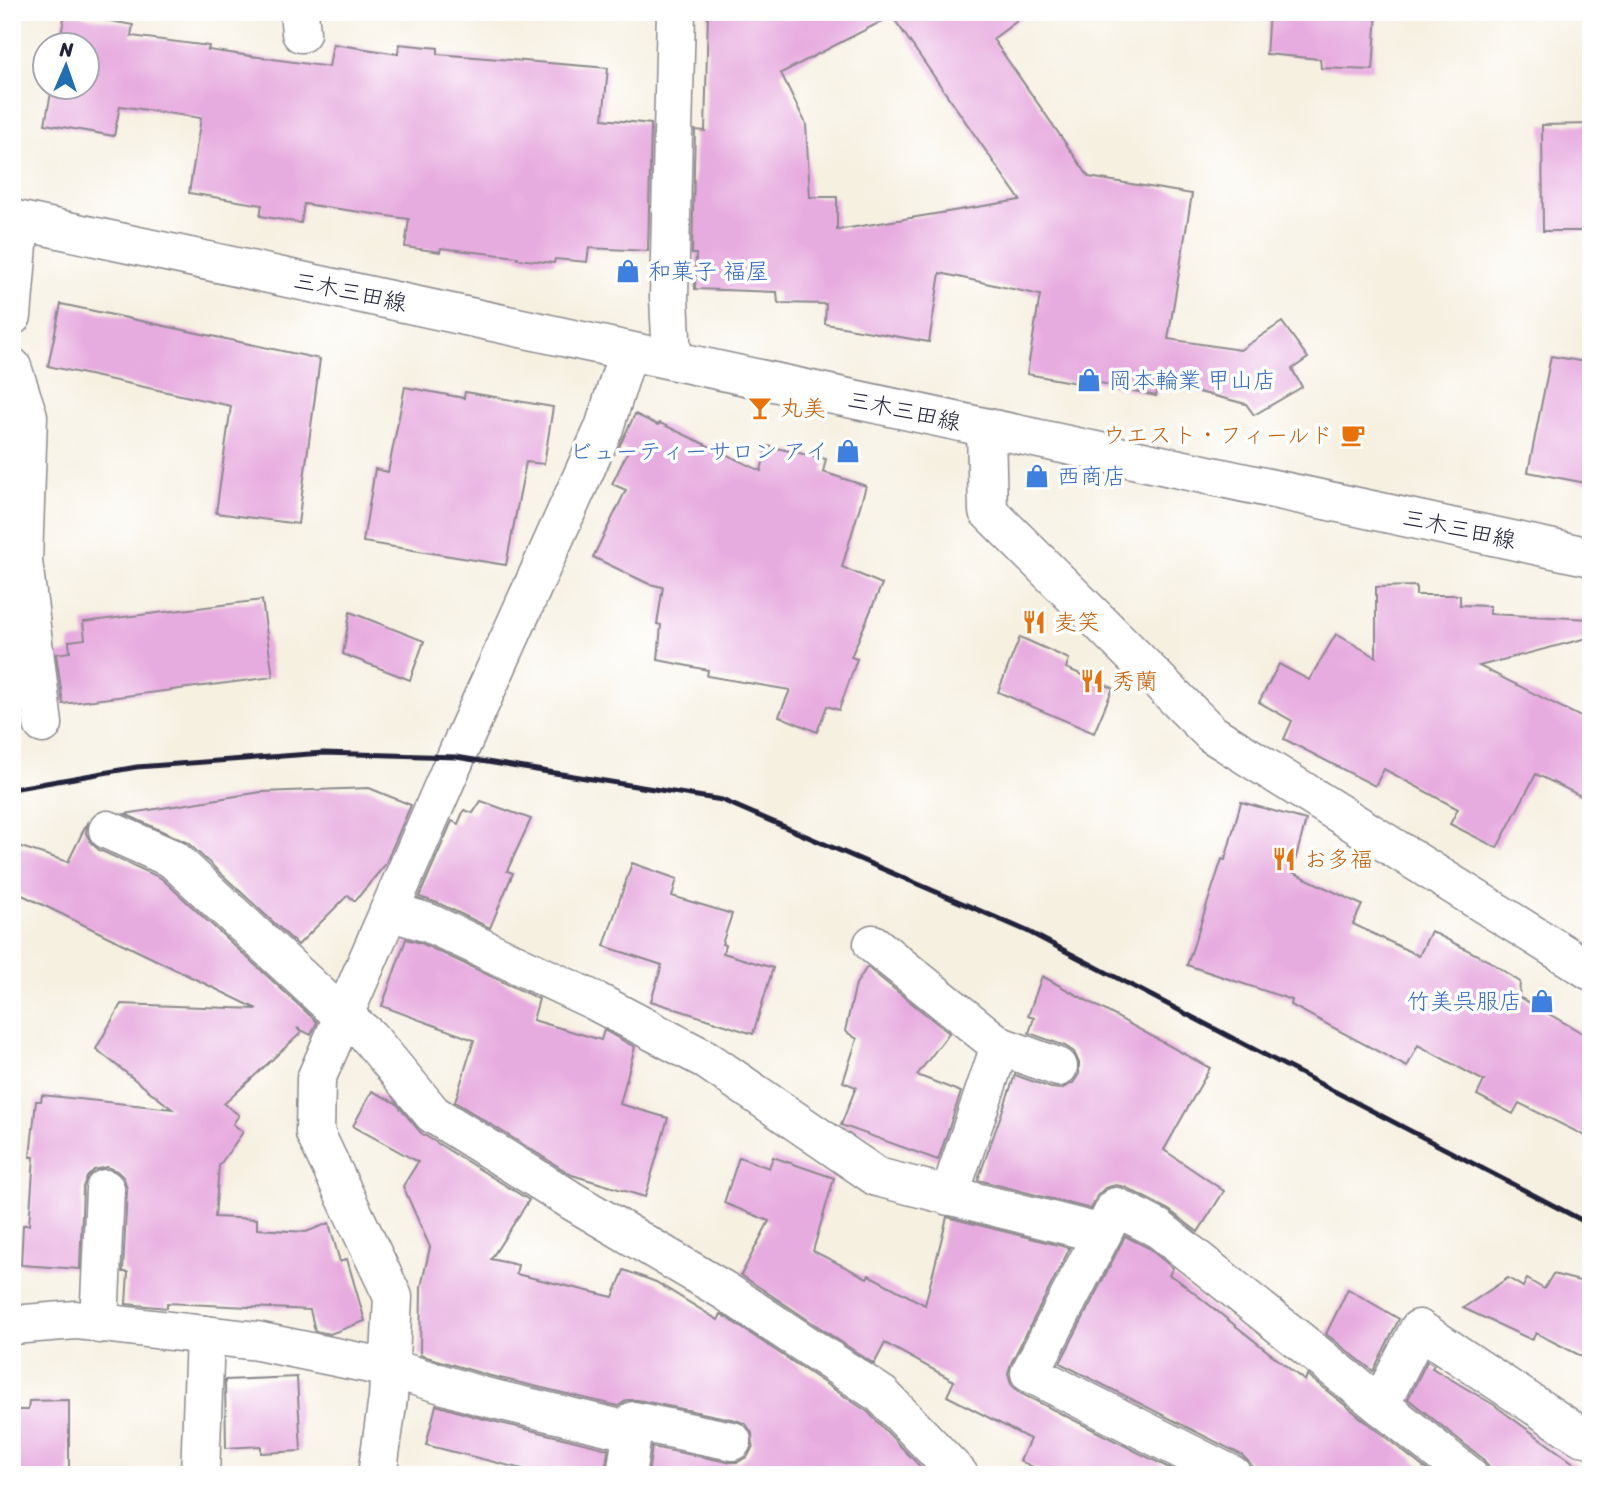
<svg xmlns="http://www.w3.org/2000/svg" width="1603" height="1487" font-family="Sriracha,'Klee One',sans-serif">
<rect width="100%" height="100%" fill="#fff"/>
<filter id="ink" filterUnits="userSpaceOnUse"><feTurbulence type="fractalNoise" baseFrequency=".0143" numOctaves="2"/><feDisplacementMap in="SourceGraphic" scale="14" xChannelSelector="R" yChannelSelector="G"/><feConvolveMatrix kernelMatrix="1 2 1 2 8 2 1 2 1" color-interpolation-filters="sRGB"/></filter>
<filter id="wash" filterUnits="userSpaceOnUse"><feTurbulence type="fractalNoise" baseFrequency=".00686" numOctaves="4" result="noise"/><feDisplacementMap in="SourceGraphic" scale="28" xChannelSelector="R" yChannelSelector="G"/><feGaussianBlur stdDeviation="1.57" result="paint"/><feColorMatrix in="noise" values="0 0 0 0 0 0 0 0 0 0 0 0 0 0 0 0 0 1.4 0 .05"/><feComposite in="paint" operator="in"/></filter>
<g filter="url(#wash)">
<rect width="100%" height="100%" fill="#f6f0e1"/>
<g id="blocks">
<!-- building -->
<g fill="#e7acdf" fill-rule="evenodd">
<path d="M 708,12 L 1029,12 L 993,39 L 1089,177 L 1192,194 L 1168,339 L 1240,350 L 1282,322 L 1308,358 L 1292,369 L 1302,387 L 1254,415 L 1246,404 L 1159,382 L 1156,396 L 1088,380 L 1088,385 L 1027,374 L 1040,295 L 940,273 L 929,342 L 825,324 L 826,304 L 778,303 L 777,292 L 695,289 L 696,254 L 692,254 L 695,130 L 705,131 ZM 892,16 L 1020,200 L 837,230 L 837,197 L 810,197 L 806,124 L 781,73 Z"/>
<path d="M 1269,12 L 1377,12 L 1373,70 L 1321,68 L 1320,59 L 1266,54 Z"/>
<path d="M 65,13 L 133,25 L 131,36 L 209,46 L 208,50 L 329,67 L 333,44 L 398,54 L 399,44 L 438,48 L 438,54 L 608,68 L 603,119 L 651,124 L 648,251 L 589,248 L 587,262 L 555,259 L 554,263 L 517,259 L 518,257 L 441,248 L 440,252 L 405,247 L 409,219 L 304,204 L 301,223 L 260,216 L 262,205 L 189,193 L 201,118 L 120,106 L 114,136 L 45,124 L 52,88 L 88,88 L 88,46 L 59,46 Z"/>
<path d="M 1591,124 L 1591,231 L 1543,231 L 1542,125 Z"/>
<path d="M 61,304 L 320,359 L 298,524 L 216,513 L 231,406 L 48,366 Z"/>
<path d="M 1551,356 L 1591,363 L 1591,484 L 1528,472 Z"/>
<path d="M 405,387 L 464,398 L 465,392 L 553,407 L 544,464 L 526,462 L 506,565 L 363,542 L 375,469 L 388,472 Z"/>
<path d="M 635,414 L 658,425 L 660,423 L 761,471 L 767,446 L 826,459 L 823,472 L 866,486 L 842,567 L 882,584 L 851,657 L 857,659 L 839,710 L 827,706 L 817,732 L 779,716 L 790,690 L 707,676 L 708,670 L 658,660 L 661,625 L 657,624 L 663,587 L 649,584 L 593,557 L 626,490 L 612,484 L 628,451 L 619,447 Z"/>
<path d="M 1416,586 L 1416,595 L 1460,595 L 1460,605 L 1490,606 L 1490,614 L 1591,619 L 1591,637 L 1479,666 L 1591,722 L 1591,801 L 1536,774 L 1497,848 L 1450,824 L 1458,809 L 1384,769 L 1375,786 L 1284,739 L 1292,721 L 1259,702 L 1279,664 L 1309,680 L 1336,634 L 1376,657 L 1376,587 Z"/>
<path d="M 262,600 L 273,677 L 63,704 L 56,654 L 70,652 L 69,641 L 85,639 L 83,622 Z"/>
<path d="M 350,612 L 424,641 L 410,680 L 343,654 Z"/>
<path d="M 1020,637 L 1069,659 L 1066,668 L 1113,688 L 1094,733 L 998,692 Z"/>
<path d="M 369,788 L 411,805 L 385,865 L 355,901 L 348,895 L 298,945 L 188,843 L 125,814 L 261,792 Z"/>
<path d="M 481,801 L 531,819 L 507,871 L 513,873 L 490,928 L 438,903 L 419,897 L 452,821 L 458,824 L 464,810 L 473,813 Z"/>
<path d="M 1241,802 L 1306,820 L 1292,872 L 1362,905 L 1353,924 L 1419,956 L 1431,931 L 1489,961 L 1520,982 L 1519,997 L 1591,1038 L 1591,1139 L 1519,1103 L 1513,1114 L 1477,1095 L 1484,1081 L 1418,1045 L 1407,1067 L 1291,1005 L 1292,1000 L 1187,965 L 1222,859 L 1225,860 Z"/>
<path d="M 88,821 L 86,833 L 91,843 L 99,850 L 161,878 L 317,1022 L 311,1035 L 297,1028 L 301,1033 L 224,1104 L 239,1115 L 233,1124 L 243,1132 L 219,1166 L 215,1217 L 257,1219 L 257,1229 L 306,1232 L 329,1223 L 340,1262 L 347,1259 L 365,1321 L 330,1334 L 315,1331 L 310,1310 L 167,1303 L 167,1308 L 126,1304 L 128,1272 L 123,1272 L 127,1189 L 124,1178 L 117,1171 L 107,1167 L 94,1170 L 87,1177 L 83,1187 L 80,1269 L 21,1265 L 23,1225 L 29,1225 L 34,1157 L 30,1157 L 36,1101 L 41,1101 L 42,1095 L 172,1109 L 96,1049 L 121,1004 L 257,1009 L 12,890 L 12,844 L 68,862 Z"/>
<path d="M 632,863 L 677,879 L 672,896 L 732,914 L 722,944 L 725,945 L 723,953 L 773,968 L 753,1034 L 651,1001 L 662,965 L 604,946 Z"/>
<path d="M 406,939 L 421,943 L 539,999 L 533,1020 L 601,1040 L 604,1030 L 635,1047 L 620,1104 L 668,1118 L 645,1197 L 572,1175 L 455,1102 L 474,1040 L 382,1006 Z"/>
<path d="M 867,967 L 949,1033 L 917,1075 L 961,1092 L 938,1160 L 841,1125 L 856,1087 L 843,1082 L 857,1039 L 845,1031 L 856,984 Z"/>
<path d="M 1042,976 L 1210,1068 L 1164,1150 L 1224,1191 L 1198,1232 L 1169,1210 L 1125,1187 L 1116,1185 L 1105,1188 L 1097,1196 L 1091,1209 L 978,1180 L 1015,1075 L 1051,1088 L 1061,1089 L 1073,1083 L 1079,1074 L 1079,1063 L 1074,1052 L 1065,1046 L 1029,1033 L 1034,1018 L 1028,1016 Z"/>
<path d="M 372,1091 L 396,1103 L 421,1133 L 529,1200 L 491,1259 L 518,1265 L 516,1274 L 613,1297 L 624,1270 L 656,1282 L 718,1320 L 721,1314 L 868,1412 L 928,1475 L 648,1475 L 652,1447 L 728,1462 L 738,1462 L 748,1456 L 753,1446 L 752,1433 L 746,1424 L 736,1420 L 638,1400 L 627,1400 L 618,1406 L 487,1375 L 420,1355 L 421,1287 L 430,1247 L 403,1186 L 418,1162 L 353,1126 Z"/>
<path d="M 739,1157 L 769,1168 L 773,1157 L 834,1178 L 813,1251 L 867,1278 L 869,1275 L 925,1305 L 947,1217 L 1070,1248 L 1011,1363 L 1008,1373 L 1011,1384 L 1020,1393 L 1183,1475 L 1050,1475 L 1020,1461 L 1030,1439 L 947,1396 L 954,1381 L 885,1343 L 874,1364 L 741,1275 L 769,1221 L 724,1203 Z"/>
<path d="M 1125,1236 L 1147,1247 L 1173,1268 L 1169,1275 L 1178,1280 L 1305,1381 L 1307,1375 L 1433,1475 L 1254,1475 L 1251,1464 L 1242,1455 L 1060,1363 Z"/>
<path d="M 1553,1274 L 1591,1284 L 1591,1361 L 1536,1333 L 1532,1340 L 1463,1308 L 1508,1278 L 1523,1287 L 1527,1279 L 1544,1289 Z"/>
<path d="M 1348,1289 L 1399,1319 L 1373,1371 L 1326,1334 Z"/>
<path d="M 1427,1361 L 1434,1365 L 1432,1368 L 1494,1405 L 1590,1475 L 1489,1475 L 1488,1466 L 1482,1458 L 1408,1399 Z"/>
<path d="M 297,1377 L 301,1451 L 261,1453 L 261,1446 L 226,1448 L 225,1380 Z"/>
<path d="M 69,1400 L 69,1475 L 12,1475 L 14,1410 L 28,1410 L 29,1401 Z"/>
<path d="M 436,1405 L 476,1417 L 608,1449 L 605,1475 L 546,1475 L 426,1445 Z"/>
</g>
</g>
</g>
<g filter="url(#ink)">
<use href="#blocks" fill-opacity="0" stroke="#8c898e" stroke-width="2"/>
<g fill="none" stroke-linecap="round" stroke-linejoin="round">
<!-- street casing -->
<g stroke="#8c898e" stroke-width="41">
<g id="street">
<path d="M 299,12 L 301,33"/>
<path d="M 12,316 L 20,221"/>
<path d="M 672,360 L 669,297 L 676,12"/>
<path d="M 12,367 L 28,416 L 23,561 L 43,724"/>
<path d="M 986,429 L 988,511 L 1212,734 L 1591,971"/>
<path d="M 108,830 L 173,859 L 327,1002 L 369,1037 L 433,1114 L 574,1202 L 725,1291 L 882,1395 L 959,1475"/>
<path d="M 389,911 L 429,923 L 593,1000 L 705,1059 L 877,1177 L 1102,1234"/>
<path d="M 873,944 L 1000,1046 L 1058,1067"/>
<path d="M 949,1196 L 1000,1046"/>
<path d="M 99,1324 L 105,1189"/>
<path d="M 12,1325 L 76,1320 L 257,1341 L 389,1368 L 481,1396 L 633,1432"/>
<path d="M 1380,1405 L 1419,1329 L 1581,1436 L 1591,1438"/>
<path d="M 200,1475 L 205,1335"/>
<path d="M 377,1475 L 388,1398 L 393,1297 L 315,1133 L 316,1079 L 456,757 L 604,428 L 628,352"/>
<path d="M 626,1475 L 634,1421 L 732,1441"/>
<path d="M 1232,1475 L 1030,1373 L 1116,1207 L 1159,1229 L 1468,1475"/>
</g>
</g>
<!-- primary casing -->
<g stroke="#8c898e" stroke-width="41">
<path id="primary" d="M 12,219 L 1591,557"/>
</g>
<!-- street -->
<use href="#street" stroke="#fff" stroke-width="38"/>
<!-- primary -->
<use href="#primary" stroke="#fff" stroke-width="38"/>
<!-- rail -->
<path stroke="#22223b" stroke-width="5" d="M 12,789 L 137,767 L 323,753 L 456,757 L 722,800 L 1027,931 L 1591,1225"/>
</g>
</g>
<!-- icons -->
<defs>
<g id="shop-bare" transform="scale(1.89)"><path d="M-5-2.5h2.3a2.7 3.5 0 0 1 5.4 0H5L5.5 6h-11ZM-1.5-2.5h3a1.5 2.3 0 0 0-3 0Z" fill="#3f7fe0" stroke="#fff" stroke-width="2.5" paint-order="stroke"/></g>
<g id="bar-bare" transform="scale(1.89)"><path d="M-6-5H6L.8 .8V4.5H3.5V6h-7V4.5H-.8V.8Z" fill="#e8710a" stroke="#fff" stroke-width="2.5" paint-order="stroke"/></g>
<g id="cafe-bare" transform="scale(1.89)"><path d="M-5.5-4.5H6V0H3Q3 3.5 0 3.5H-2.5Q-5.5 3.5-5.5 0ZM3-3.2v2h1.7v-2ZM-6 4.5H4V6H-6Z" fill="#e8710a" stroke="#fff" stroke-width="2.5" paint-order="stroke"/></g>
<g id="restaurant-bare" transform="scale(1.89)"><path d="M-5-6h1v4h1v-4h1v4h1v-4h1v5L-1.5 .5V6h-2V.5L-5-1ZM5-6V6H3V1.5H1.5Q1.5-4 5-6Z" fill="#e8710a" stroke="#fff" stroke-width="2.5" paint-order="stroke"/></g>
</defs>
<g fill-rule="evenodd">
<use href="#shop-bare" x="628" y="271"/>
<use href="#shop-bare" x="1089" y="380"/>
<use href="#bar-bare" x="760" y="408"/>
<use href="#cafe-bare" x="1353" y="435"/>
<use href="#shop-bare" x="848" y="451"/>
<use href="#shop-bare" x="1037" y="476"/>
<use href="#restaurant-bare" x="1034" y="622"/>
<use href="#restaurant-bare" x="1092" y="681"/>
<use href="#restaurant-bare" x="1284" y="859"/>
<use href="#shop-bare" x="1542" y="1001"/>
</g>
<g text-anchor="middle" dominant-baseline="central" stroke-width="7" stroke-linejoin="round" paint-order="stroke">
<!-- shop labels -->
<g font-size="23" fill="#366cbe" stroke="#fff" text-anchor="start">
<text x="648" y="271">和菓子 福屋</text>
<text x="1109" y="380">岡本輪業 甲山店</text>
<text x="828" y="451" text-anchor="end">ビューティーサロン アイ</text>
<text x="1057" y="476">西商店</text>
<text x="1522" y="1001" text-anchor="end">竹美呉服店</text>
</g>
<!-- street labels -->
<g font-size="23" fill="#22223b" stroke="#fff">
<text transform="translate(350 292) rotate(12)">三木三田線</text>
<text transform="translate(904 411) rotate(12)">三木三田線</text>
<text transform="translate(1459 529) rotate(12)">三木三田線</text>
</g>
<!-- food labels -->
<g font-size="23" fill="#c56008" stroke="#fff" text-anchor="start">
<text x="780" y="408">丸美</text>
<text x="1333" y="435" text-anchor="end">ウエスト・フィールド</text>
<text x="1054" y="622">麦笑</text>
<text x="1112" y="681">秀蘭</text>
<text x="1304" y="859">お多福</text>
</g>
</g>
<!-- margin -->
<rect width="1603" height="1487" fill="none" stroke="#fff" stroke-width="42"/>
<!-- north arrow -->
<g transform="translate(66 66) rotate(2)"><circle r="33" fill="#ffffff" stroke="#a7a7b1" stroke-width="2"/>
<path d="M0-5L12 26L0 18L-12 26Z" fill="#1f6fb2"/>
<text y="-10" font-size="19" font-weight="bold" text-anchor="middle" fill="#22223b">N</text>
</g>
</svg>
